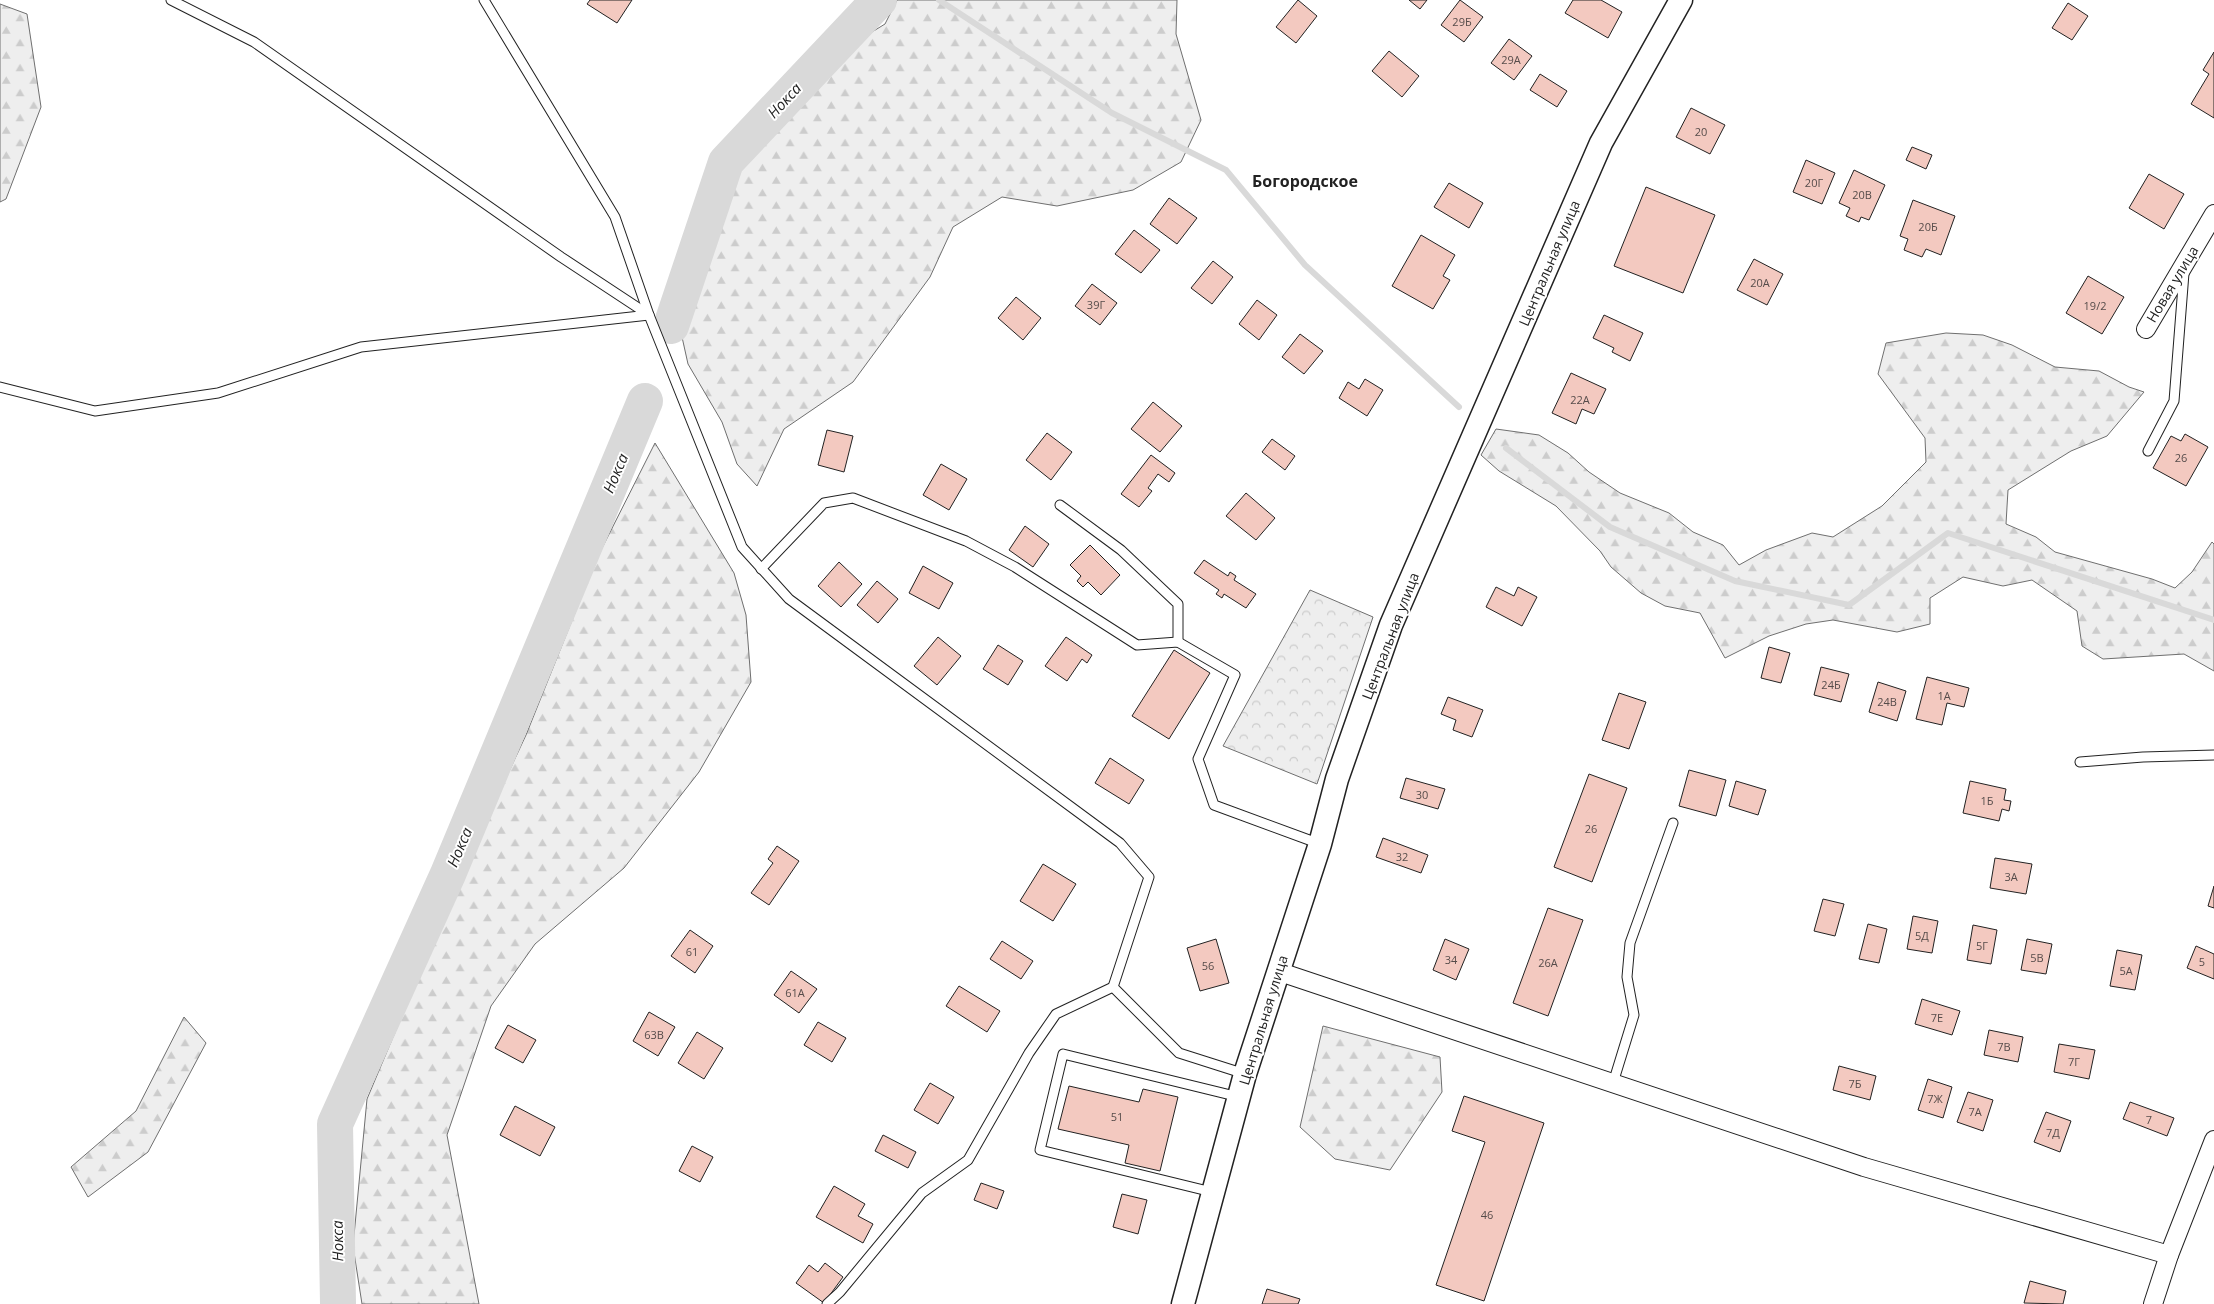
<svg xmlns="http://www.w3.org/2000/svg" width="2214" height="1304" font-family="'Open Sans',sans-serif">
<defs>
<pattern id="forest-firs" width="22" height="20" patternUnits="userSpaceOnUse" patternTransform="scale(1.25)"><rect width="22" height="20" fill="#eee"/><path d="M5 1l3.5 6h-7zM16 11l3.5 6h-7z" fill="#ccc"/></pattern>
<pattern id="park-crowns" width="20" height="18" patternUnits="userSpaceOnUse" patternTransform="scale(1.25)"><rect width="20" height="18" fill="#eee"/><path d="M2 6a3 3 0 1 1 6 0M12 15a3 3 0 1 1 6 0" fill="none" stroke="#ccc"/></pattern>
</defs>
<rect width="100%" height="100%" fill="#fff"/>
<!-- forest -->
<g fill="url(#forest-firs)" stroke="#6f6f6f">
<path d="M 897,0 L 1177,0 L 1176,34 L 1201,120 L 1181,162 L 1133,190 L 1057,206 L 1002,197 L 953,227 L 930,277 L 878,348 L 853,382 L 784,429 L 757,486 L 737,464 L 722,422 L 688,364 L 682,337 L 696,303 L 736,177 L 780,122 L 854,43 L 885,24 Z"/>
<path d="M 0,4 L 27,14 L 41,107 L 6,199 L 0,202 Z"/>
<path d="M 1946,333 L 1983,335 L 2012,345 L 2055,367 L 2099,371 L 2129,387 L 2144,392 L 2107,436 L 2071,451 L 2008,490 L 2006,524 L 2036,537 L 2055,552 L 2152,579 L 2175,588 L 2192,572 L 2212,542 L 2214,544 L 2214,671 L 2184,654 L 2103,659 L 2082,646 L 2077,611 L 2032,580 L 2003,586 L 1963,577 L 1930,598 L 1930,624 L 1897,632 L 1833,620 L 1806,624 L 1769,636 L 1725,658 L 1700,613 L 1665,606 L 1641,593 L 1611,567 L 1600,551 L 1556,506 L 1499,471 L 1481,455 L 1496,429 L 1539,435 L 1568,453 L 1589,472 L 1620,493 L 1669,513 L 1693,532 L 1723,545 L 1739,565 L 1766,550 L 1812,533 L 1833,537 L 1882,506 L 1926,462 L 1925,438 L 1878,374 L 1886,343 Z"/>
<path d="M 655,443 L 734,573 L 746,615 L 751,682 L 699,772 L 624,868 L 535,944 L 491,1006 L 447,1135 L 479,1304 L 362,1304 L 353,1246 L 367,1099 L 465,866 L 526,735 L 597,558 Z"/>
<path d="M 184,1017 L 206,1043 L 148,1152 L 88,1197 L 71,1167 L 136,1111 Z"/>
<path d="M 1323,1026 L 1440,1057 L 1442,1092 L 1390,1170 L 1335,1159 L 1300,1127 Z"/>
</g>
<!-- park -->
<path fill="url(#park-crowns)" stroke="#6f6f6f" d="M 1310,590 L 1373,617 L 1317,784 L 1223,746 Z"/>
<g fill="none" stroke-linecap="round" stroke-linejoin="round">
<!-- stream -->
<g stroke="#d9d9d9" stroke-width="6">
<path d="M 939,0 L 1112,113 L 1226,170 L 1305,265 L 1459,407"/>
<path d="M 1506,448 L 1610,527 L 1735,581 L 1849,605 L 1948,533 L 2214,620"/>
</g>
<!-- river -->
<g stroke="#d9d9d9" stroke-width="36">
<path d="M 671,326 L 726,162 L 879,0"/>
<path d="M 338,1304 L 335,1124 L 448,874 L 645,401"/>
</g>
</g>
<!-- building -->
<g fill="#f3c9c0" stroke="#222">
<path d="M 590,0 L 632,0 L 617,23 L 587,4 Z"/>
<path d="M 1298,0 L 1317,16 L 1296,43 L 1276,27 Z"/>
<path d="M 1409,0 L 1427,0 L 1420,9 Z"/>
<path d="M 1460,0 L 1483,17 L 1464,42 L 1441,25 Z"/>
<path d="M 1573,0 L 1601,0 L 1622,12 L 1608,38 L 1565,13 Z"/>
<path d="M 2068,3 L 2088,16 L 2072,40 L 2052,28 Z"/>
<path d="M 1509,39 L 1532,56 L 1514,80 L 1491,63 Z"/>
<path d="M 1389,51 L 1419,76 L 1402,97 L 1372,71 Z"/>
<path d="M 2214,52 L 2214,118 L 2191,104 L 2209,74 L 2203,70 Z"/>
<path d="M 1540,74 L 1567,91 L 1557,107 L 1530,90 Z"/>
<path d="M 1691,108 L 1725,125 L 1710,154 L 1676,137 Z"/>
<path d="M 1912,147 L 1932,155 L 1926,169 L 1906,160 Z"/>
<path d="M 1806,160 L 1835,173 L 1822,204 L 1793,192 Z"/>
<path d="M 1854,170 L 1885,185 L 1869,220 L 1861,217 L 1859,222 L 1846,216 L 1850,208 L 1839,203 Z"/>
<path d="M 2149,174 L 2184,194 L 2164,229 L 2129,208 Z"/>
<path d="M 1449,183 L 1483,203 L 1469,228 L 1434,207 Z"/>
<path d="M 1646,187 L 1715,215 L 1683,293 L 1614,266 Z"/>
<path d="M 1169,198 L 1197,218 L 1177,244 L 1150,224 Z"/>
<path d="M 1913,200 L 1955,216 L 1941,255 L 1926,249 L 1922,257 L 1904,250 L 1908,239 L 1900,236 Z"/>
<path d="M 1134,230 L 1160,250 L 1141,273 L 1115,254 Z"/>
<path d="M 1421,235 L 1455,255 L 1443,276 L 1450,280 L 1433,309 L 1392,286 Z"/>
<path d="M 1754,259 L 1783,274 L 1767,305 L 1737,290 Z"/>
<path d="M 1213,261 L 1233,277 L 1212,304 L 1191,288 Z"/>
<path d="M 2088,276 L 2124,297 L 2102,334 L 2066,313 Z"/>
<path d="M 1092,284 L 1117,303 L 1100,325 L 1075,306 Z"/>
<path d="M 1016,297 L 1041,318 L 1023,340 L 998,318 Z"/>
<path d="M 1257,300 L 1277,315 L 1259,340 L 1239,324 Z"/>
<path d="M 1604,315 L 1643,333 L 1630,361 L 1612,352 L 1614,348 L 1593,338 Z"/>
<path d="M 1300,334 L 1323,351 L 1304,374 L 1282,357 Z"/>
<path d="M 1571,373 L 1606,389 L 1594,414 L 1582,409 L 1576,424 L 1552,413 Z"/>
<path d="M 1365,379 L 1383,390 L 1367,416 L 1339,398 L 1348,382 L 1359,389 Z"/>
<path d="M 1153,402 L 1182,426 L 1160,452 L 1131,429 Z"/>
<path d="M 827,430 L 853,436 L 844,472 L 818,465 Z"/>
<path d="M 1047,433 L 1072,452 L 1051,480 L 1026,460 Z"/>
<path d="M 2185,434 L 2208,447 L 2186,486 L 2153,468 L 2171,436 L 2181,441 Z"/>
<path d="M 1272,439 L 1295,456 L 1285,470 L 1262,452 Z"/>
<path d="M 1151,455 L 1175,473 L 1169,482 L 1158,474 L 1148,488 L 1152,491 L 1139,507 L 1121,494 Z"/>
<path d="M 941,464 L 967,479 L 949,510 L 923,495 Z"/>
<path d="M 1246,493 L 1275,518 L 1256,540 L 1226,516 Z"/>
<path d="M 1025,526 L 1049,544 L 1033,567 L 1009,550 Z"/>
<path d="M 1090,545 L 1120,575 L 1101,595 L 1088,582 L 1083,587 L 1077,581 L 1081,576 L 1070,565 Z"/>
<path d="M 1204,560 L 1228,576 L 1230,572 L 1236,576 L 1234,580 L 1256,594 L 1246,608 L 1224,594 L 1222,598 L 1216,594 L 1219,590 L 1194,573 Z"/>
<path d="M 839,562 L 862,584 L 841,607 L 818,586 Z"/>
<path d="M 923,566 L 953,583 L 939,609 L 909,593 Z"/>
<path d="M 877,581 L 898,599 L 878,623 L 857,605 Z"/>
<path d="M 1496,587 L 1514,596 L 1518,587 L 1537,597 L 1522,626 L 1486,607 Z"/>
<path d="M 938,637 L 961,656 L 937,685 L 914,666 Z"/>
<path d="M 1066,637 L 1092,655 L 1087,663 L 1082,659 L 1067,681 L 1045,666 Z"/>
<path d="M 998,645 L 1023,661 L 1008,685 L 983,669 Z"/>
<path d="M 1769,647 L 1790,653 L 1781,683 L 1761,678 Z"/>
<path d="M 1174,650 L 1210,673 L 1169,739 L 1132,716 Z"/>
<path d="M 1821,667 L 1849,674 L 1841,702 L 1814,695 Z"/>
<path d="M 1927,677 L 1969,688 L 1964,707 L 1947,703 L 1942,725 L 1916,719 Z"/>
<path d="M 1878,682 L 1906,691 L 1897,721 L 1869,712 Z"/>
<path d="M 1619,693 L 1646,702 L 1629,749 L 1602,740 Z"/>
<path d="M 1448,697 L 1483,710 L 1472,737 L 1453,730 L 1456,720 L 1441,714 Z"/>
<path d="M 1110,758 L 1144,780 L 1129,804 L 1095,783 Z"/>
<path d="M 1689,770 L 1726,780 L 1716,816 L 1679,806 Z"/>
<path d="M 1589,774 L 1627,788 L 1592,882 L 1554,867 Z"/>
<path d="M 1406,778 L 1445,789 L 1438,809 L 1400,798 Z"/>
<path d="M 1736,781 L 1766,790 L 1758,815 L 1729,806 Z"/>
<path d="M 1970,781 L 2006,789 L 2004,800 L 2011,801 L 2009,811 L 2002,809 L 1999,821 L 1963,813 Z"/>
<path d="M 1383,838 L 1428,855 L 1421,873 L 1376,857 Z"/>
<path d="M 777,846 L 799,861 L 769,905 L 751,893 L 773,863 L 768,859 Z"/>
<path d="M 1995,858 L 2032,864 L 2026,894 L 1990,888 Z"/>
<path d="M 1043,864 L 1076,884 L 1053,921 L 1020,901 Z"/>
<path d="M 2214,886 L 2214,908 L 2208,906 Z"/>
<path d="M 1823,899 L 1844,904 L 1835,936 L 1814,931 Z"/>
<path d="M 1548,908 L 1583,920 L 1548,1016 L 1513,1003 Z"/>
<path d="M 1913,916 L 1938,921 L 1932,953 L 1907,949 Z"/>
<path d="M 1868,924 L 1887,929 L 1879,963 L 1859,959 Z"/>
<path d="M 1973,925 L 1997,930 L 1991,964 L 1967,960 Z"/>
<path d="M 690,930 L 713,946 L 695,973 L 671,956 Z"/>
<path d="M 1216,939 L 1229,983 L 1200,991 L 1187,948 Z"/>
<path d="M 1445,939 L 1469,949 L 1456,980 L 1433,970 Z"/>
<path d="M 2027,939 L 2052,944 L 2046,974 L 2021,970 Z"/>
<path d="M 1002,941 L 1033,961 L 1021,979 L 990,959 Z"/>
<path d="M 2196,946 L 2214,954 L 2214,979 L 2187,968 Z"/>
<path d="M 2117,950 L 2142,955 L 2135,990 L 2110,986 Z"/>
<path d="M 791,971 L 817,989 L 799,1013 L 774,995 Z"/>
<path d="M 959,986 L 1000,1011 L 987,1032 L 946,1006 Z"/>
<path d="M 1922,999 L 1960,1011 L 1952,1035 L 1915,1024 Z"/>
<path d="M 649,1012 L 675,1027 L 658,1056 L 633,1041 Z"/>
<path d="M 818,1022 L 846,1038 L 832,1062 L 804,1045 Z"/>
<path d="M 508,1025 L 536,1040 L 523,1063 L 495,1048 Z"/>
<path d="M 1989,1030 L 2023,1037 L 2018,1062 L 1984,1055 Z"/>
<path d="M 697,1032 L 723,1048 L 704,1079 L 678,1063 Z"/>
<path d="M 2059,1044 L 2095,1050 L 2089,1079 L 2054,1072 Z"/>
<path d="M 1839,1066 L 1876,1076 L 1870,1100 L 1833,1090 Z"/>
<path d="M 1928,1079 L 1952,1087 L 1943,1118 L 1918,1110 Z"/>
<path d="M 930,1083 L 954,1097 L 938,1124 L 914,1110 Z"/>
<path d="M 1069,1086 L 1139,1102 L 1143,1089 L 1178,1097 L 1160,1171 L 1125,1163 L 1129,1145 L 1058,1129 Z"/>
<path d="M 1968,1092 L 1993,1100 L 1983,1131 L 1957,1122 Z"/>
<path d="M 1464,1096 L 1544,1123 L 1484,1301 L 1436,1285 L 1485,1142 L 1452,1131 Z"/>
<path d="M 2130,1102 L 2174,1118 L 2167,1136 L 2123,1119 Z"/>
<path d="M 515,1106 L 555,1127 L 540,1156 L 500,1135 Z"/>
<path d="M 2046,1112 L 2071,1121 L 2060,1152 L 2034,1142 Z"/>
<path d="M 883,1135 L 916,1152 L 908,1168 L 875,1151 Z"/>
<path d="M 692,1146 L 713,1157 L 700,1182 L 679,1171 Z"/>
<path d="M 981,1183 L 1004,1191 L 997,1209 L 974,1200 Z"/>
<path d="M 834,1186 L 865,1204 L 858,1216 L 873,1224 L 863,1243 L 816,1217 Z"/>
<path d="M 1122,1194 L 1147,1200 L 1138,1234 L 1113,1227 Z"/>
<path d="M 825,1263 L 843,1277 L 824,1303 L 796,1283 L 809,1265 L 818,1272 Z"/>
<path d="M 2030,1281 L 2066,1291 L 2063,1304 L 2024,1303 Z"/>
<path d="M 1267,1289 L 1300,1299 L 1298,1304 L 1262,1304 Z"/>
</g>
<g fill="none" stroke-linecap="round" stroke-linejoin="round">
<!-- service casing -->
<g stroke="#222" stroke-width="11">
<g id="service">
<path d="M 171,0 L 254,42 L 561,257 L 649,315 L 742,547 L 789,599 L 1120,843 L 1149,877 L 1113,987 L 1179,1053 L 1245,1074"/>
<path d="M 0,387 L 95,411 L 218,393 L 361,347 L 649,315 L 615,217 L 484,0"/>
<path d="M 2148,451 L 2174,401 L 2184,273"/>
<path d="M 1060,505 L 1121,550 L 1178,604 L 1178,642"/>
<path d="M 761,569 L 824,503 L 853,498 L 966,541 L 1015,567 L 1137,645 L 1178,642 L 1235,675 L 1198,759 L 1214,805 L 1320,844"/>
<path d="M 2080,762 L 2143,757 L 2214,755"/>
<path d="M 1613,1083 L 1634,1015 L 1627,977 L 1630,943 L 1673,823"/>
<path d="M 1212,1192 L 1040,1150 L 1063,1054 L 1239,1097"/>
<path d="M 827,1304 L 840,1292 L 922,1193 L 968,1160 L 1029,1053 L 1056,1014 L 1113,987"/>
</g>
</g>
<!-- minor casing -->
<g stroke="#222" stroke-width="20">
<g id="minor">
<path d="M 2146,329 L 2214,214"/>
<path d="M 1277,971 L 1864,1167 L 2169,1255"/>
<path d="M 2153,1304 L 2169,1255 L 2214,1140"/>
</g>
</g>
<!-- tertiary casing -->
<g stroke="#222" stroke-width="25">
<path id="tertiary" d="M 1183,1304 L 1245,1074 L 1320,844 L 1337,779 L 1391,625 L 1601,143 L 1681,0"/>
</g>
<!-- service -->
<use href="#service" stroke="#fff" stroke-width="9"/>
<!-- minor -->
<use href="#minor" stroke="#fff" stroke-width="18"/>
<!-- tertiary -->
<use href="#tertiary" stroke="#fff" stroke-width="22"/>
</g>
<g text-anchor="middle" dominant-baseline="central" stroke-width="4" stroke-linejoin="round" paint-order="stroke">
<!-- number labels -->
<g font-size="11" fill="#564c4a">
<text x="1462" y="21">29Б</text>
<text x="1511" y="59">29А</text>
<text x="1701" y="131">20</text>
<text x="1814" y="182">20Г</text>
<text x="1862" y="194">20В</text>
<text x="1928" y="226">20Б</text>
<text x="1760" y="282">20А</text>
<text x="1096" y="304">39Г</text>
<text x="2095" y="305">19/2</text>
<text x="1580" y="399">22А</text>
<text x="2181" y="457">26</text>
<text x="1831" y="684">24Б</text>
<text x="1944" y="695">1А</text>
<text x="1887" y="701">24В</text>
<text x="1422" y="794">30</text>
<text x="1987" y="800">1Б</text>
<text x="1591" y="828">26</text>
<text x="1402" y="856">32</text>
<text x="2011" y="876">3А</text>
<text x="1922" y="935">5Д</text>
<text x="1982" y="945">5Г</text>
<text x="692" y="951">61</text>
<text x="2037" y="957">5В</text>
<text x="1451" y="959">34</text>
<text x="2202" y="961">5</text>
<text x="1548" y="962">26А</text>
<text x="1208" y="965">56</text>
<text x="2126" y="970">5А</text>
<text x="795" y="992">61А</text>
<text x="1937" y="1017">7Е</text>
<text x="654" y="1034">63В</text>
<text x="2004" y="1046">7В</text>
<text x="2074" y="1061">7Г</text>
<text x="1855" y="1083">7Б</text>
<text x="1935" y="1098">7Ж</text>
<text x="1975" y="1111">7А</text>
<text x="1117" y="1116">51</text>
<text x="2149" y="1119">7</text>
<text x="2053" y="1132">7Д</text>
<text x="1487" y="1214">46</text>
</g>
<!-- street labels -->
<g font-size="14" fill="#222" stroke="#fff">
<text transform="translate(1549 263) rotate(-67)">Центральная улица</text>
<text transform="translate(2172 284) rotate(-59)">Новая улица</text>
<text transform="translate(1390 636) rotate(-69)">Центральная улица</text>
<text transform="translate(1263 1020) rotate(-73)">Центральная улица</text>
</g>
<!-- water labels -->
<g font-size="15" font-style="italic" fill="#222" stroke="#fff">
<text transform="translate(784 100) rotate(-47)">Нокса</text>
<text transform="translate(615 473) rotate(-67)">Нокса</text>
<text transform="translate(459 847) rotate(-67)">Нокса</text>
<text transform="translate(337 1241) rotate(-91)">Нокса</text>
</g>
<!-- quarter labels -->
<g font-size="16" font-weight="bold" fill="#222" stroke="#fff">
<text x="1305" y="181">Богородское</text>
</g>
</g>
</svg>
